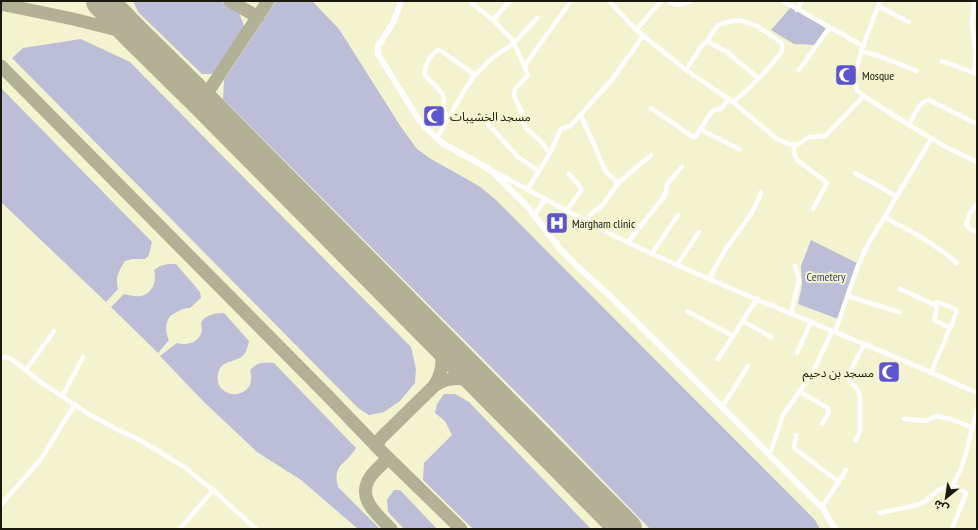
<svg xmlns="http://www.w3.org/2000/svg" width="978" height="530" font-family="'PT Sans Narrow','Noto Sans Arabic',sans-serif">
<rect width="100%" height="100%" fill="#f4f3d0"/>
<!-- green -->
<g fill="#bcbed8">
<path d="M 133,1 L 220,1 L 239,12 L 244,26 L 242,33 L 218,72 L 211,74 L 202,74 L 138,12 Z"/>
<path d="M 276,1 L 313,2 L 339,29 L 401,127 L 417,149 L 431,159 L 479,186 L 495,199 L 815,520 L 820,529 L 650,529 L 555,431 L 223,99 L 224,80 Z"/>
<path d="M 791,7 L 827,29 L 816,45 L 794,44 L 771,30 Z"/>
<path d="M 81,39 L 130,62 L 411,347 L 416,369 L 415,383 L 400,401 L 384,412 L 369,415 L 358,408 L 12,58 L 23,48 Z"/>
<path d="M 1,88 L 152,242 L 149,255 L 145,259 L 132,259 L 125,261 C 119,270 115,278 118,289 L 106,302 L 1,202 Z"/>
<path d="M 811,240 L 857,263 L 838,319 L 798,304 L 802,285 L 801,266 Z"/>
<path d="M 168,264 L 176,264 L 200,292 L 201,298 L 190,308 C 181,308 178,312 170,316 C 165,324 165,332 169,340 L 158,353 L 111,307 L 124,294 C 130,295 138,298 144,295 C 154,291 157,279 154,270 L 160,266 Z"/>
<path d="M 224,313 L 249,341 C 248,345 247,350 245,353 C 238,364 221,358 218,374 C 213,401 259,402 250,370 C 258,362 263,362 274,363 L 356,448 C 346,465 332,464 338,487 L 380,529 L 358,529 L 301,480 L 257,452 L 203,401 L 160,356 L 177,343 C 188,346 201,342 202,329 C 202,328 201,323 201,323 C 205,314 217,313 224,313 Z"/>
<path d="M 444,394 L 455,394 L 469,402 L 591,529 L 473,529 L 423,480 L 424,463 L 452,435 L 445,421 L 435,413 L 437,404 Z"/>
<path d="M 394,490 L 400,490 L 437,529 L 404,529 L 388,512 L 387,500 Z"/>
</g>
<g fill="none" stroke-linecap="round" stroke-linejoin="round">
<!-- taxiway -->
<g stroke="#b2b195" stroke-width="13">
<path d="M 230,1 L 258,17"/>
<path d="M 1,4 L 73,19 L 134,34"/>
<path d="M 1,66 L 328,396 L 378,448 L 461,529"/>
<path d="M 202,101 L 268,1"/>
<path d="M 434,386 C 450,375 466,377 484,386"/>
<path d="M 378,448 L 378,443 L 381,438 L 434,386 C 446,367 443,355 434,335"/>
<path d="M 388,458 C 383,464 375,470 371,476 C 355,498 377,514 391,529"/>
</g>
<!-- runway -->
<path stroke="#b2b195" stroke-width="32" d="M 102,1 L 134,34 L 202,101 L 626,529"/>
<!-- minor -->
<g stroke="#fff" stroke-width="4.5">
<path d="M 609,1 L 636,30 L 686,70 L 733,102 L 777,139 L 789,144 L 797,145 L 809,137 L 825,136 L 864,96"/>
<path d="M 669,1 C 677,6 683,5 691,1"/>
<path d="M 783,1 L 863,46"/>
<path d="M 880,1 L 863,46 L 856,70 L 854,79 L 857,90 L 864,96 L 909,125 L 946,147 L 977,162"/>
<path d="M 974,1 L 972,24 L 976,55 L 974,73"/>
<path d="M 472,3 L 493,20 L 510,37 L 514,43 L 528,75 L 515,89 L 514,96 L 523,116 L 524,126 L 542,143 L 550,153"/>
<path d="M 878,6 L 909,22"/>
<path d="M 797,10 L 802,1"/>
<path d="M 493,20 L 510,1"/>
<path d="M 636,30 L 661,1"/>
<path d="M 706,42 L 718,25 L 727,22 L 740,20 L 757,26 L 782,43 L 782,51 C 768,70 752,87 733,102"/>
<path d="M 861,51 L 879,56 L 917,71"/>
<path d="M 942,61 L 977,74"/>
<path d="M 525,65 L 571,1"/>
<path d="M 686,70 L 701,47 L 706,42 L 709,42 L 727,52 L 759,79"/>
<path d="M 799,70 L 829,28"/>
<path d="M 651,108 L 693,137 L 695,137 L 712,111 L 722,108 L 729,99"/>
<path d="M 581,115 L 606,172 L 618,183"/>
<path d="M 447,119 L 443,107 L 444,98 L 442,93 L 424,74 C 425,66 430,54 438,50 L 443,52 L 475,75"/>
<path d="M 487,123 L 518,157 L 539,171"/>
<path d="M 909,125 C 913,118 919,100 929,100 L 975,123"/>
<path d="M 700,129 L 739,149"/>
<path d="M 437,138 L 465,89 L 475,75 L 491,59 L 514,43 L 537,18"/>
<path d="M 794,145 L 794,154 L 798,161 L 825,181 L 827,183 L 813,209"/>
<path d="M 493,171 C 538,195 582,220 627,242 C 742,297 862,340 977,393"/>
<path d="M 855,173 L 896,196"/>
<path d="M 527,190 L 550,153 L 561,129 L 570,126 L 573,123 L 599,94 L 611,81 L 643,36"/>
<path d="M 566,211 L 581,191 L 581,188 L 569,174"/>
<path d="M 534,216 L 545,199"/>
<path d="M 884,217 C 911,231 934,243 957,263"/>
<path d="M 587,222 L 592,213 L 603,205 L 618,183 L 651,155"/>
<path d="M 976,232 L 969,228 L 966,225 L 970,213 L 977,204"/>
<path d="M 628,242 L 663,198 C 668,192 665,189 667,184 L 682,167"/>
<path d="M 652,253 L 678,215"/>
<path d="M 677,265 L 699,232"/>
<path d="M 709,279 C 715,268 721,256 728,246 C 740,229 755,212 761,192"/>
<path d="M 900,289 L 935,305 L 937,302 L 956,309 L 957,311 L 931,373"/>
<path d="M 848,296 L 899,312"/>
<path d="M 935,305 L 937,309 L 934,320 L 950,328"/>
<path d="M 687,311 L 733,336"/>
<path d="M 791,313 L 799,280 L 795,266"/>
<path d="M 743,321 L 771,337"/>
<path d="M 835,332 L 857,268 L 866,248 L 931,139"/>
<path d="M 797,353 L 811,322"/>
<path d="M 1,358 L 5,357 L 10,358 L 42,383 L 87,413 L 116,429 L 136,438 L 155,449 L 184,467 L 213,490 L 256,529"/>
<path d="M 718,359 L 757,299"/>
<path d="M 26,370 L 54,331"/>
<path d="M 800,392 L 828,408 L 829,412 L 822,424"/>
<path d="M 63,395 L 83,357"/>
<path d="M 722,407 L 748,366"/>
<path d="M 904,419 L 926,421 L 937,416 L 953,420 L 971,427"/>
<path d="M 796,435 C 797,440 792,445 795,449 L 839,482"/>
<path d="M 855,441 L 860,432 L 860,397 L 858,390 L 848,379 L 848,375 L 864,345"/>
<path d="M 770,454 L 783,415 L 813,372 L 832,331"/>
<path d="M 1,505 L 41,459 L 75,404"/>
<path d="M 822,507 L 846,470"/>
<path d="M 879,513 L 917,505 L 924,502 L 940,489 L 952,485 C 967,464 969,434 977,411"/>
<path d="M 180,529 L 213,490"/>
<path d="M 952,529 L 966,493 L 952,485"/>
</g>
<!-- secondary -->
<path stroke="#fff" stroke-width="6" d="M 401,1 L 393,23 L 378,46 L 378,54 L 419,120 L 427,129 L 442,143 L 489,169 L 526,205 L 561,250 L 578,267 L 611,297 L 722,407 L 814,500 L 822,507 L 835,529"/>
</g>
<!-- icons -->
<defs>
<g id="mosque-square" transform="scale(1.15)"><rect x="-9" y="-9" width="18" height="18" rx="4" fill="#5d55cd" stroke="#f4f3d0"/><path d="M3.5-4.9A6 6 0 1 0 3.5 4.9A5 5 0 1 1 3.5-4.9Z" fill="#fff"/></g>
<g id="hospital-square" transform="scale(1.15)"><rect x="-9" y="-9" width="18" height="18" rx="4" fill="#5d55cd" stroke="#f4f3d0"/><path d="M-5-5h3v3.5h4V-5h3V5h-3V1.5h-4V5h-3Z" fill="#fff"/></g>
</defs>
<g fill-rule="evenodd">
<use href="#mosque-square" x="846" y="75"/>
<use href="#mosque-square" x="434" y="116"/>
<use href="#hospital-square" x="557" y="223"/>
<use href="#mosque-square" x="889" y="372"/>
</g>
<g text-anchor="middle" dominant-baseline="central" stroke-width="4" stroke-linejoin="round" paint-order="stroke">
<!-- poi labels -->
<g font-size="12" fill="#1a190d" stroke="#f4f3d0" text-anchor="start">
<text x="862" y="75">Mosque</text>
<text x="450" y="116">مسجد الخشيبات</text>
<text x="572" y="223">Margham clinic</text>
<text x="874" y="372" text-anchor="end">مسجد بن دحيم</text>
</g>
<!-- park labels -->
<g font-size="12" fill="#3c3e68" stroke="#f4f3d0">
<text x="826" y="276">Cemetery</text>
</g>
</g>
<!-- border -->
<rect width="978" height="530" fill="none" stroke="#1a190d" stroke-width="4"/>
<!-- north arrow -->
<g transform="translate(946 498) rotate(210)" stroke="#f4f3d0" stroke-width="3" paint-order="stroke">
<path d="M0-3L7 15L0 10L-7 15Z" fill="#1a190d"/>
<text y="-6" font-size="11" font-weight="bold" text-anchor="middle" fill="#1a190d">ش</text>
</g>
</svg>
